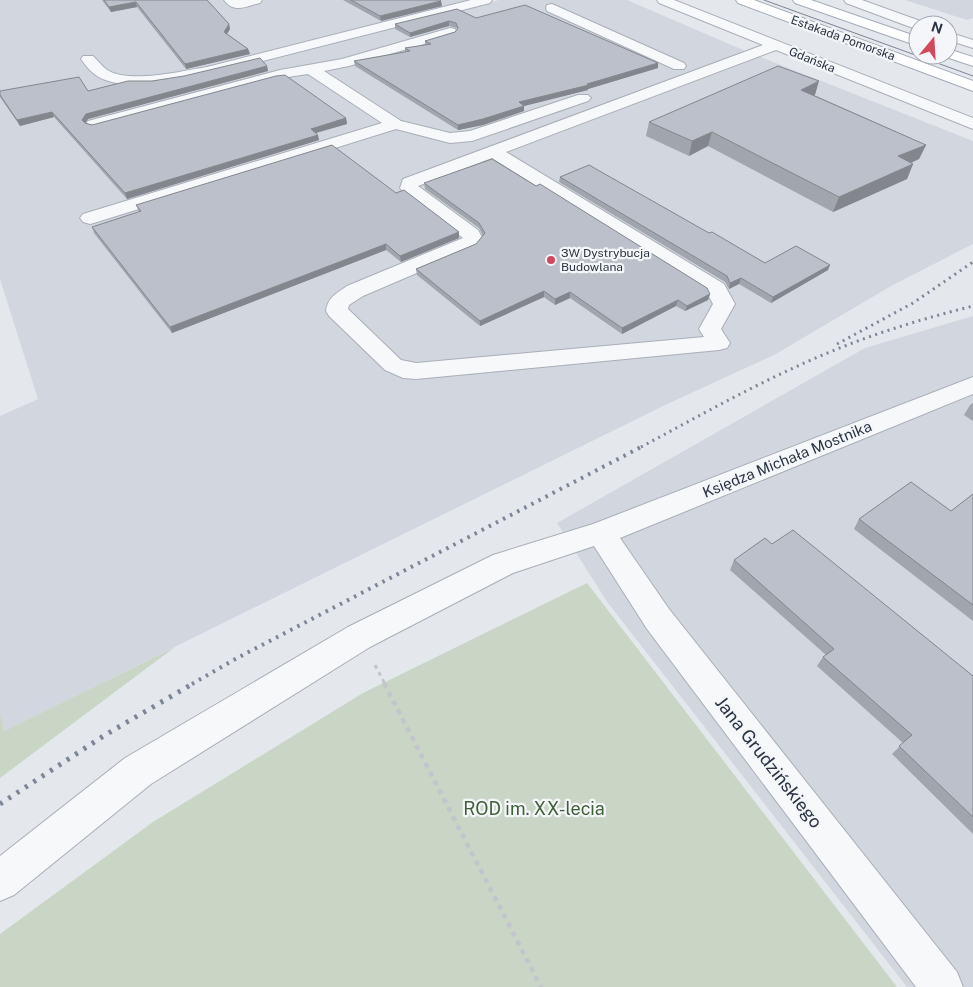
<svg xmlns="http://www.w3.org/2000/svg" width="973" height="987" font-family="'Public Sans',sans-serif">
<rect width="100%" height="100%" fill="#e4e7ec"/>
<!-- built -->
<g fill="#d2d6de">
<path d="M 0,0 L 472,0 L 260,61 L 499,0 L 627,0 L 743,50 L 973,141 L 973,244 L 891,286 L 774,355 L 663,406 L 4,731 L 0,716 L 0,416 L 38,399 L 0,279 Z"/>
<path d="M 905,0 L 973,0 L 973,18 L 967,20 Z"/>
<path d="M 973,316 L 973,987 L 907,987 L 608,603 L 557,523 L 865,348 Z"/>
</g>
<!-- green -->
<g fill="#c9d6c5">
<path d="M 587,583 L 897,987 L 0,987 L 0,934 L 153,822 L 363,693 Z"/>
<path d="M 175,647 L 0,778 L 0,714 L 4,731 Z"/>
</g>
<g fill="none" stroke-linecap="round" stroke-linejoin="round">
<!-- minor casing -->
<g stroke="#a9aeb7" stroke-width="2">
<g id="minor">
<path d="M 224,0 L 262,0 L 260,3 C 246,6 234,14 224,0 Z"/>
<path d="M 471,0 L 492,0 L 490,3 L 212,74 C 183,81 124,93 97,76 C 91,72 85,65 81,59 L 83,56 L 93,56 C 97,60 102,66 107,70 C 130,84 181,71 207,67 Z"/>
<path d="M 657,0 L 674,0 L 973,118 L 973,129 L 776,50 L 506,152 L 724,284 L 735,304 L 721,329 L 730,343 L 727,348 L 719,350 L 416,379 L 403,378 L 385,370 L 329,316 L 326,311 C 328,297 336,294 347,286 L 463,238 L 403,192 L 400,188 L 403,179 L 763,45 L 659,3 ZM 492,158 L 707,293 L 713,304 L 699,329 L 704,337 L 416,363 L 401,360 L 348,309 L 349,305 L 363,296 L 475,248 L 483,239 L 478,230 L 418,186 Z"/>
<path d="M 844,0 L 862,0 L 923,22 L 925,25 L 918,25 L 918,29 L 913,28 L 846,3 Z"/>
<path d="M 552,4 L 684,63 L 686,66 L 684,69 L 674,69 L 547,11 L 546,8 L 547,5 Z"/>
<path d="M 450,28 L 455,29 L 457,32 L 455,35 L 349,66 L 324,71 L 401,121 L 450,133 L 470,131 L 578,95 L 588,95 L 591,98 L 588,101 L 472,141 L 450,143 L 396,129 L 97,222 L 90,224 L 83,222 L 80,218 L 83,214 L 382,123 L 308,74 L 281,78 L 94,129 L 88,127 L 86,124 L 88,121 L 280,70 L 342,59 Z"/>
<path d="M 948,32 L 973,40 L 973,48 L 948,40 Z"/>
<path d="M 973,377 L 973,394 L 620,538 L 669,609 L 957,972 L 963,987 L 916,987 L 647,629 L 594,546 L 513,573 L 370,647 L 151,784 L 14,895 L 0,901 L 0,856 L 125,758 L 348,627 L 493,555 L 593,524 Z"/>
</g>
</g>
<!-- major casing -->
<g stroke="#a3abb8" stroke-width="2">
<g id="major">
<path d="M 736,0 L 754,0 L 973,81 L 973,91 L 738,3 Z"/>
<path d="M 793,0 L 811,0 L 918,37 L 918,46 L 795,3 Z"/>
<path d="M 948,49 L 973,57 L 973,66 L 943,56 L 948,55 Z"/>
</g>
</g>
<!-- path-far1 -->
<path stroke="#c2c5cb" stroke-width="3" stroke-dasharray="4 4" stroke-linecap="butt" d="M 375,665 L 385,684"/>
<!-- path -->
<path stroke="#c2c5cb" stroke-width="4.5" stroke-dasharray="5 5" stroke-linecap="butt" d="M 384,683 L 541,987"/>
<!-- minor -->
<use href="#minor" fill="#f7f8fa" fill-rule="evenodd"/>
<!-- major -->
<use href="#major" fill="#fff" fill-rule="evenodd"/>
<!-- tram -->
<path stroke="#7d8696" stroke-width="1" d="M 764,0 L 973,76"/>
<!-- rail-far2 -->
<g stroke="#7d8696" stroke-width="3" stroke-dasharray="2 4.5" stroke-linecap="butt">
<path d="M 837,344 L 913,303 L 973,262"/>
<path d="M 641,447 C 697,417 752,386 811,360 C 863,337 917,320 973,306"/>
</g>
<!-- rail-far1 -->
<path stroke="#7d8696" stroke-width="4" stroke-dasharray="2.5 5.5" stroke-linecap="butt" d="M 192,684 L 239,657 L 643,446"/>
<!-- rail -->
<path stroke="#7d8696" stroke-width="5" stroke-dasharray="3 7" stroke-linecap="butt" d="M 0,804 L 105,735 L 194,683"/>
</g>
<!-- wall -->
<g fill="#a1a5ae">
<path d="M 102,0 L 207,0 L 229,24 L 230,29 L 227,34 L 248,49 L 250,54 L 186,69 L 137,7 L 111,12 Z"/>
<path d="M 343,0 L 440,0 L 441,1 L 442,6 L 381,21 Z"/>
<path d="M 476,18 L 658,63 L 658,68 L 588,89 L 588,90 L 524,106 L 524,111 L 483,125 L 458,130 L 355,66 L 354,61 L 405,52 L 405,48 L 425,45 L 425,41 L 455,32 L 457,30 L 457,28 L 449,26 L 410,37 L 395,29 L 395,24 Z"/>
<path d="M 267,66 L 268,71 L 88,119 L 85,123 L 92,125 L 346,118 L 347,124 L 316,133 L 319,140 L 127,199 L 54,117 L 20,126 L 0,97 L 0,91 L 88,91 L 152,81 Z"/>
<path d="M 814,95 L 926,145 L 919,159 L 911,163 L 913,164 L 907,179 L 833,212 L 708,146 L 689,156 L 646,136 L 649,122 L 815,95 Z"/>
<path d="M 560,177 L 709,233 L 765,263 L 828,270 L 771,303 L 739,284 L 729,289 L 725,282 L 559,182 Z"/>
<path d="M 424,183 L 710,294 L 708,300 L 685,311 L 676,306 L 622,334 L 570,298 L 555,305 L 544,297 L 480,326 L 417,275 L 416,269 L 476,244 L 483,236 L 479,228 L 425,189 Z"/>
<path d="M 396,193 L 459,232 L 459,238 L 401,262 L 386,250 L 172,333 L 94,233 L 92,227 L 139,212 L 136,205 Z"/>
<path d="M 973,403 L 973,421 L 964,415 L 970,405 Z"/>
<path d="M 973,494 L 973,621 L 854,529 L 859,519 L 951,511 Z"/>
<path d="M 772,544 L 973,676 L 973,834 L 892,754 L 903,743 L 817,666 L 823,657 L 826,655 L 730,570 L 734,560 Z"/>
</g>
<!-- shaded-wall -->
<g fill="#83868d">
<path d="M 441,1 L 442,6 L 381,21 L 380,16 Z"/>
<path d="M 136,2 L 137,7 L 111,12 L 109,7 Z"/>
<path d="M 449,21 L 449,26 L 410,37 L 410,33 Z"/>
<path d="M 229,24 L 230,29 L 225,37 L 224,32 Z"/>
<path d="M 248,49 L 250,54 L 186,69 L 185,64 Z"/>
<path d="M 658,63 L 658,68 L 588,89 L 588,90 L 524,106 L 524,111 L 483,125 L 458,130 L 458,125 L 519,102 L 587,84 Z"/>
<path d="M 267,66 L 268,71 L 88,119 L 84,125 L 82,120 L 86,114 Z"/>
<path d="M 819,81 L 815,95 L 797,104 L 801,90 Z"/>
<path d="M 52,112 L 54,117 L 20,126 L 17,120 Z"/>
<path d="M 346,118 L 347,124 L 312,134 L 311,129 Z"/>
<path d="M 712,132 L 708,146 L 689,156 L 692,141 Z"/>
<path d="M 318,135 L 319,140 L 127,199 L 125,193 Z"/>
<path d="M 926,145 L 919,159 L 892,171 L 898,156 Z"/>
<path d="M 913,164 L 907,179 L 833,212 L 839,197 Z"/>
<path d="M 459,232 L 459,238 L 401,262 L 400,256 Z"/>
<path d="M 386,244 L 386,250 L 172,333 L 170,327 Z"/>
<path d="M 830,265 L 828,270 L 771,303 L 773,297 Z"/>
<path d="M 741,278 L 739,284 L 729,289 L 730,283 Z"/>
<path d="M 544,291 L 544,297 L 480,326 L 480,321 Z"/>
<path d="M 570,292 L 570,298 L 555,305 L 555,299 Z"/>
<path d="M 710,294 L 708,300 L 685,311 L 687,306 Z"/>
<path d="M 678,300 L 676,306 L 622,334 L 622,328 Z"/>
</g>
<!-- building -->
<g fill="#bbc0ca" stroke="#83868d">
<path d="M 104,0 L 207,0 L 229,24 L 224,32 L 248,49 L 185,64 L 136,2 L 109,7 Z"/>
<path d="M 351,0 L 440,0 L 441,1 L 380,16 Z"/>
<path d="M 525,5 L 658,63 L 587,84 L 589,85 L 519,102 L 524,106 L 483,119 L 458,125 L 354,61 L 410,51 L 405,48 L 431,44 L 425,41 L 455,32 L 458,28 L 456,23 L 449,21 L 410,33 L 395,24 L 457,9 L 476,18 Z"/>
<path d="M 260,58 L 267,66 L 86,114 L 82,120 L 85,123 L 92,125 L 276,76 L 285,75 L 346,118 L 311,129 L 318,135 L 125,193 L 52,112 L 17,120 L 0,95 L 0,91 L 79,77 L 88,91 L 128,81 L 152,81 L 184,76 Z"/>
<path d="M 778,66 L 819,81 L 801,90 L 926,145 L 898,156 L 913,164 L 839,197 L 712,132 L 692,141 L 649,122 Z"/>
<path d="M 332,145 L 396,193 L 404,190 L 459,232 L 400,256 L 386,244 L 170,327 L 92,227 L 141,211 L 136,205 Z"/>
<path d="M 492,159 L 536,186 L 540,184 L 707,288 L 710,294 L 687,306 L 678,300 L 622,328 L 570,292 L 555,299 L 544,291 L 480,321 L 416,269 L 476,244 L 485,233 L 479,223 L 424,183 Z"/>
<path d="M 589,165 L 709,233 L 712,232 L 765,263 L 796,246 L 830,265 L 773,297 L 741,278 L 730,283 L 727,276 L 560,177 Z"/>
<path d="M 911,482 L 951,511 L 973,494 L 973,605 L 859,519 Z"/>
<path d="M 793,530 L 973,676 L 973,817 L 899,746 L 912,735 L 823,657 L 834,649 L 734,560 L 765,538 L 772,544 Z"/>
</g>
<!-- markers -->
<circle fill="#d1495b" stroke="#f4f6f9" stroke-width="2" cx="551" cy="260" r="5"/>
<g text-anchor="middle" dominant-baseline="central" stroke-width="4.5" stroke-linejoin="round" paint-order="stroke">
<!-- far-street labels -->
<g font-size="12" fill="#2b3445" stroke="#f4f6f9">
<text transform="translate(843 38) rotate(20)">Estakada Pomorska</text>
<text transform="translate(812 60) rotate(22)">Gdańska</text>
</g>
<!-- far-poi labels -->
<g font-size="12" fill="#2b3445" stroke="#f4f6f9" text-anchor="start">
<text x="561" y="253">3W Dystrybucja<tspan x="561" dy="14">Budowlana</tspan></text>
</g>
<!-- street labels -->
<g font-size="15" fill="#2b3445" stroke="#f4f6f9">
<text transform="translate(787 459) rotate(-22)">Księdza Michała Mostnika</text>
</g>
<!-- near-street labels -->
<g font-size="18" fill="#2b3445" stroke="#f4f6f9">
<text transform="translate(769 762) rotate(52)">Jana Grudzińskiego</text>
</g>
<!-- near-park labels -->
<g font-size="18" fill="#3f6138" stroke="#f4f6f9">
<text x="534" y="808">ROD im. XX-lecia</text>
</g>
</g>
<!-- north arrow -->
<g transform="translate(933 40) rotate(18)"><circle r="24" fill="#f4f6f9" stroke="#a4a8b1"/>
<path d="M0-4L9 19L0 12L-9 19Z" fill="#d1495b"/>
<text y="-8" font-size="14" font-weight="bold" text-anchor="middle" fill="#2b3445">N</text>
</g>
</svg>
